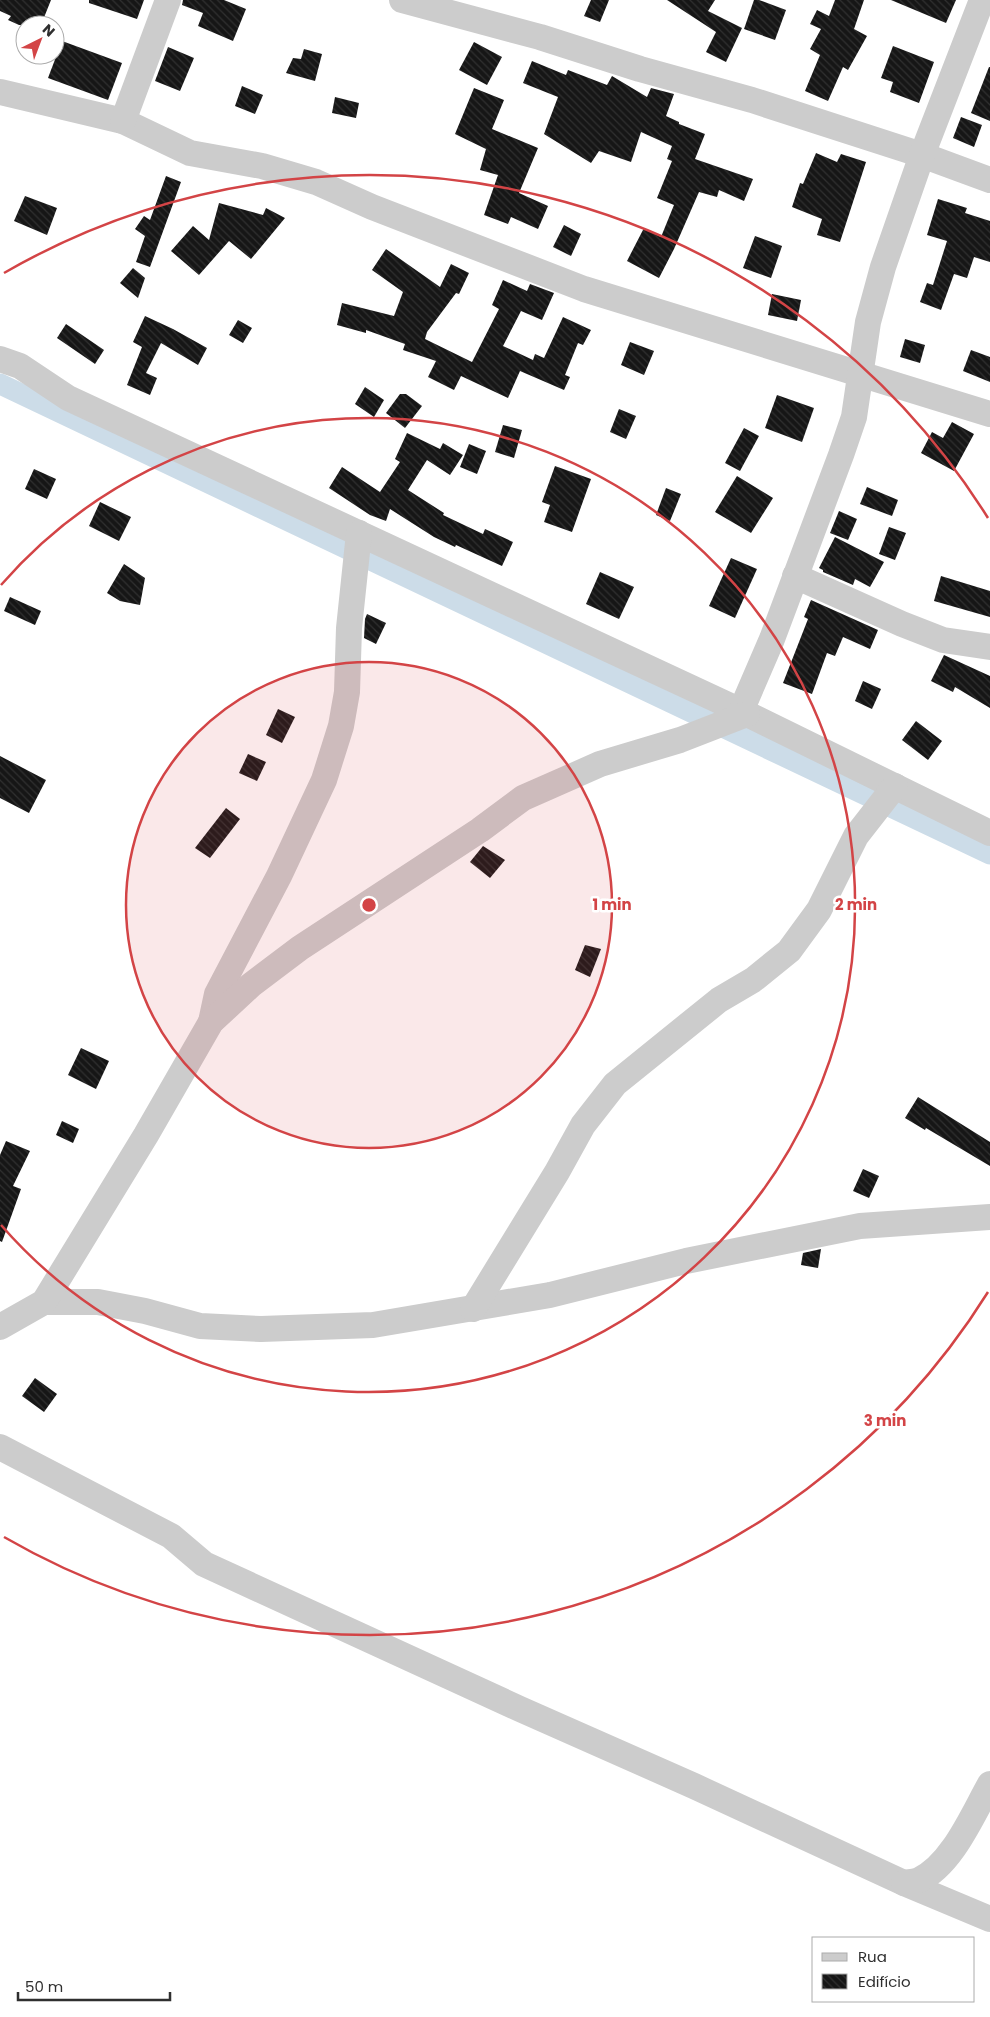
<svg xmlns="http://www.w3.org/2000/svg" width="990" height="2017" font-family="Poppins,sans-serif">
<defs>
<pattern id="building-back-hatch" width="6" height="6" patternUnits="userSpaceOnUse" patternTransform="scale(1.25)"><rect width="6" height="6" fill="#161616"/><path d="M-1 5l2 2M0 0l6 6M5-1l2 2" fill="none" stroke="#303030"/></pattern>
</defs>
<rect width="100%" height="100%" fill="#fff"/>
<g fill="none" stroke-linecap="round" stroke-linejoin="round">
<!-- canal -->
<path stroke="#ccdce8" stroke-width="21" d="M 0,384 L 990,854"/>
</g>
<!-- building -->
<g fill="url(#building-back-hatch)">
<path d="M 0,0 L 51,0 L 41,25 L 19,25 L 8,20 L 11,16 L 0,11 Z"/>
<path d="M 89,0 L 144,0 L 137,19 L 89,3 Z"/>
<path d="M 183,0 L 224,0 L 246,9 L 233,41 L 198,26 L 203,13 L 182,5 Z"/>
<path d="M 591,0 L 609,0 L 600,22 L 584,16 Z"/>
<path d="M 667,0 L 715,0 L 708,11 L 742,28 L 726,62 L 706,52 L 716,32 Z"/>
<path d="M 754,0 L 759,0 L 786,10 L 775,40 L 744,29 Z"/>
<path d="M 835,0 L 864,0 L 854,29 L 867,36 L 848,70 L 843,67 L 828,101 L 805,91 L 820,55 L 810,49 L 821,29 L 810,24 L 817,10 L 829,16 Z"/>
<path d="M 891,0 L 956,0 L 946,23 Z"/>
<path d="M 62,41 L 122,63 L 108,100 L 48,78 Z"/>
<path d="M 474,42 L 502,57 L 487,85 L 459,70 Z"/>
<path d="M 893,46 L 934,62 L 919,103 L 890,92 L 893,82 L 881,78 Z"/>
<path d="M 168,47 L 194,58 L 180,91 L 155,81 Z"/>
<path d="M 304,49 L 322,54 L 315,81 L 286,73 L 293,58 L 301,59 Z"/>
<path d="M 532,61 L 566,75 L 568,70 L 607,85 L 612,76 L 647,97 L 651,88 L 674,94 L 666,116 L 679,122 L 679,124 L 705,134 L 695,159 L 753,179 L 744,201 L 719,190 L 717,197 L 699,192 L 674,249 L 659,278 L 627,261 L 644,228 L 661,237 L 674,205 L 657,198 L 672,161 L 667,159 L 672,146 L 641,132 L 631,162 L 599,151 L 591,163 L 544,134 L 558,97 L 523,83 Z"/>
<path d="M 989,67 L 990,67 L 990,121 L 971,113 Z"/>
<path d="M 242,86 L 263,95 L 255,114 L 235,106 Z"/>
<path d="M 474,88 L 504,100 L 492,129 L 538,148 L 519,193 L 548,206 L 538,229 L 511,217 L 508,224 L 484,215 L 498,175 L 480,170 L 486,149 L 455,134 Z"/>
<path d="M 335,97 L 359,103 L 356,118 L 332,113 Z"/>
<path d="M 961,117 L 982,125 L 974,147 L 953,138 Z"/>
<path d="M 816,153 L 837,162 L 841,154 L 866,162 L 840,242 L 817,235 L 822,219 L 792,207 L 800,183 L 803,184 Z"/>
<path d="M 166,176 L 181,182 L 150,267 L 136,262 L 145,236 L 135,229 L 144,216 L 150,220 Z"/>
<path d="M 25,196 L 57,208 L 47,235 L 14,221 Z"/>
<path d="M 938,199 L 967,208 L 965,213 L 990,221 L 990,262 L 974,257 L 967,278 L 954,274 L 941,310 L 920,302 L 927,283 L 933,285 L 947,241 L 927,235 Z"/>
<path d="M 219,203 L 263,215 L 266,208 L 285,218 L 251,259 L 229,241 L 199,275 L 171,251 L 193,226 L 209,240 Z"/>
<path d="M 564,225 L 581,234 L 571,256 L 553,247 Z"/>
<path d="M 755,236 L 782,246 L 771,278 L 743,268 Z"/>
<path d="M 386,249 L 440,287 L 451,264 L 469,273 L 459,294 L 456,293 L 427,332 L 425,339 L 472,362 L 499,309 L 492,305 L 503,280 L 527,291 L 530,284 L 554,293 L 542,320 L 521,311 L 503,346 L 533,360 L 535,354 L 544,358 L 563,317 L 591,330 L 583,345 L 578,343 L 565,375 L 570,377 L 564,390 L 520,371 L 508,398 L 461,376 L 454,390 L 428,377 L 436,361 L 403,350 L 405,344 L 366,330 L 366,333 L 337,325 L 342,303 L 394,316 L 403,292 L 372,270 Z"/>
<path d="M 133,268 L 145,278 L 138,298 L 120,283 Z"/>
<path d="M 772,294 L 801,300 L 797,321 L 768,315 Z"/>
<path d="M 145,316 L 173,329 L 207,348 L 198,365 L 161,343 L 146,373 L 157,378 L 150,395 L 127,385 L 142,347 L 133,342 Z"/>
<path d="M 238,320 L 252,328 L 243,343 L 229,335 Z"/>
<path d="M 66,324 L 104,350 L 95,364 L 57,338 Z"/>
<path d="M 905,339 L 925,345 L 920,363 L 900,357 Z"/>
<path d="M 630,342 L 654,351 L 644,375 L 621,365 Z"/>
<path d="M 971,350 L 990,357 L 990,382 L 963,371 Z"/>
<path d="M 365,387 L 384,400 L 374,417 L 355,404 Z"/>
<path d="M 400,394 L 406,394 L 422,406 L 405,428 L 386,413 Z"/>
<path d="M 777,395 L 814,408 L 802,442 L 765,428 Z"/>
<path d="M 619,409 L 636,416 L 626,439 L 610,432 Z"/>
<path d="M 952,422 L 974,434 L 954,471 L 921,453 L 932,432 L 943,438 Z"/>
<path d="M 503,425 L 522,430 L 514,458 L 495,452 Z"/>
<path d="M 744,428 L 759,436 L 740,471 L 725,463 Z"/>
<path d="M 407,433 L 440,449 L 443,443 L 463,455 L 450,475 L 427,460 L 408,490 L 444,513 L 443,515 L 483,534 L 485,529 L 513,542 L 502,566 L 456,545 L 455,547 L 434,537 L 390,509 L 386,521 L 370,515 L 329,488 L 342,467 L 380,492 L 400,462 L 395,459 Z"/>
<path d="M 469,444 L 486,451 L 477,474 L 460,467 Z"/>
<path d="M 555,466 L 591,479 L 572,532 L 544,522 L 550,505 L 542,502 Z"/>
<path d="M 34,469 L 56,479 L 47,499 L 25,489 Z"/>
<path d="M 737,476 L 773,498 L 751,533 L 715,512 Z"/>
<path d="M 867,487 L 898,500 L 892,516 L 860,504 Z"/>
<path d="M 666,488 L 681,494 L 670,521 L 656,515 Z"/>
<path d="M 100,502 L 131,517 L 119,541 L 89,526 Z"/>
<path d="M 839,511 L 857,519 L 848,540 L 830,533 Z"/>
<path d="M 889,527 L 906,533 L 895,560 L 879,554 Z"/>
<path d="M 835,537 L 884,562 L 870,587 L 855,579 L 853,585 L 823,572 L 823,570 L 819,568 Z"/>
<path d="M 731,558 L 757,569 L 735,618 L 709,606 Z"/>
<path d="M 124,564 L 145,578 L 140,605 L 120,601 L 107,593 Z"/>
<path d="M 600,572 L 634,587 L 619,619 L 586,604 Z"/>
<path d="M 941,576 L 990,591 L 990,617 L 934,601 Z"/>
<path d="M 10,597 L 41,611 L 35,625 L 4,611 Z"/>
<path d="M 811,600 L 878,630 L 870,649 L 843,637 L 835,656 L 827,653 L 812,694 L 783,683 L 808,619 L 804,617 Z"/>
<path d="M 367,614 L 386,623 L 376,644 L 364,638 L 365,619 Z"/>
<path d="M 944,655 L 990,676 L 990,708 L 955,687 L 953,692 L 931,681 Z"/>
<path d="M 863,681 L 881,689 L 872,709 L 855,701 Z"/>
<path d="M 278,709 L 295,717 L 282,743 L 266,735 Z"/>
<path d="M 916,721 L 942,741 L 928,760 L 902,740 Z"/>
<path d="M 248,754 L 266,762 L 257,781 L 239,773 Z"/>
<path d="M 0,756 L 46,780 L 29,813 L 0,798 Z"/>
<path d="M 226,808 L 240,819 L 210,858 L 195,848 Z"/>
<path d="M 483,846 L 505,860 L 490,878 L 470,862 Z"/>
<path d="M 585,945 L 601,949 L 590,977 L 575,970 Z"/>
<path d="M 81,1048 L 109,1061 L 96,1089 L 68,1075 Z"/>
<path d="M 918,1097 L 990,1142 L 990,1166 L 926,1128 L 925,1130 L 905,1118 Z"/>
<path d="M 62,1121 L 79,1129 L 73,1143 L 56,1135 Z"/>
<path d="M 6,1141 L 30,1151 L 13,1186 L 21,1189 L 2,1242 L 0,1241 L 0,1155 Z"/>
<path d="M 863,1169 L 879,1176 L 869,1198 L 853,1191 Z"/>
<path d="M 821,1249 L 818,1268 L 801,1265 L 803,1253 Z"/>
<path d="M 35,1378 L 57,1394 L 44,1412 L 22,1396 Z"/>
</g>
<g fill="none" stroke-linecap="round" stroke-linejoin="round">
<!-- minor -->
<g stroke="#ccc" stroke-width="26">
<path d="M 402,0 L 540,37 L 640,69 L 752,100 L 922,155 L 990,180"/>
<path d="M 0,92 L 123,121 L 190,153 L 262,166 L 316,182 L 372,207 L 584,289 L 990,414"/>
<path d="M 123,121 L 168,0"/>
<path d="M 0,359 L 20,366 L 68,398 L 741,711 L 990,833"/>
<path d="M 795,576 L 902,624 L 943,640 L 990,647"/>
<path d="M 741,711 L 772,639 L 841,455 L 854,417 L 868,322 L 883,267 L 922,155 L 982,0"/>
<path d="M 211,1022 L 217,994 L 279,876 L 324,780 L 341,726 L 347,692 L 349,628 L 359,533"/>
<path d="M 44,1302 L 98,1302 L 145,1311 L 200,1326 L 261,1329 L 373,1325 L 550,1295 L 686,1261 L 860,1226 L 990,1217"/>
<path d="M 473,1309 L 557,1172 L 583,1125 L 615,1084 L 719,1000 L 753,980 L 789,951 L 819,910 L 856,836 L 895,786"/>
<path d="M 0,1327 L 44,1302 L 146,1135 L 211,1022 L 251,985 L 300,948 L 480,830 L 523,798 L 600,764 L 680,740 L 747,714"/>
<path d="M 0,1447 L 171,1536 L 204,1564 L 520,1709 L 694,1786 L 904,1883 L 990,1919"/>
<path d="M 904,1883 C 909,1882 915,1882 919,1880 C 952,1865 973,1814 990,1784"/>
</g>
</g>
<!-- distance rings -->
<circle cx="369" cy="905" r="243" fill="#d34446" fill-opacity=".12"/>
<g fill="none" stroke="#d34446" stroke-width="2.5">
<circle cx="369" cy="905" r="243"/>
<path d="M1 585A487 487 0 1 1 1 1225"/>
<path d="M988 1292A730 730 0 0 1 4 1537M4 273A730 730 0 0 1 988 518"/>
</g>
<circle cx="369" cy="905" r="8" fill="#d34446" stroke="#fff" stroke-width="2.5"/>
<g font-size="15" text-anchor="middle" font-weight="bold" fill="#d34446" stroke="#fff" stroke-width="5" stroke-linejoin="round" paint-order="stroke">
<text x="612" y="910">1 min</text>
<text x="856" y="910">2 min</text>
<text x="885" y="1426">3 min</text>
</g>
<!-- legend -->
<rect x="812" y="1937" width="162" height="65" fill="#ffffff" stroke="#acacac"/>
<rect x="822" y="1953" width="25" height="8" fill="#cccccc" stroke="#acacac"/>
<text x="858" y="1962" font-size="15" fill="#2f2f2f">Rua</text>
<rect x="822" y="1974" width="25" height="15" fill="url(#building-back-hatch)" stroke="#acacac"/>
<text x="858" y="1987" font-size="15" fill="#2f2f2f">Edifício</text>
<!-- north arrow -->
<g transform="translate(40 40) rotate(42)"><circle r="24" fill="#ffffff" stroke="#acacac"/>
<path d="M0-4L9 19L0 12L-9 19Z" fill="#d34446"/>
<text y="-8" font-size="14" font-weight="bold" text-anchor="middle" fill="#2f2f2f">N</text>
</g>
<!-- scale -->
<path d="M18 1992v8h152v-8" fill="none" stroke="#2f2f2f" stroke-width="2.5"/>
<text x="25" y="1992" font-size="15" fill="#2f2f2f" stroke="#ffffff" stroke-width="4" paint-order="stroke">50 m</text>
</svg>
